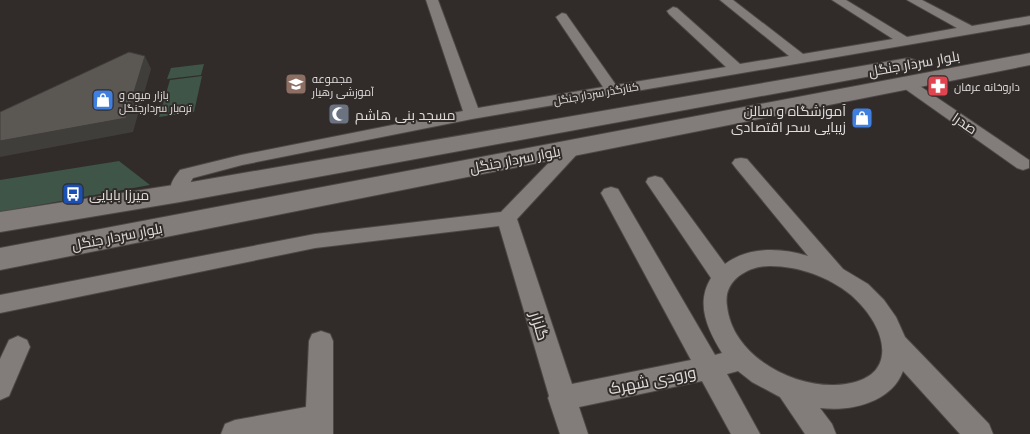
<svg xmlns="http://www.w3.org/2000/svg" width="1030" height="434" font-family="'Open Sans',Cairo,sans-serif">
<rect width="100%" height="100%" fill="#312c2a"/>
<!-- green -->
<g fill="#3e5547">
<path d="M 204,64 L 201,75 L 167,79 L 171,68 Z"/>
<path d="M 202,76 L 194,112 L 159,117 L 170,80 Z"/>
<path d="M 119,161 L 150,185 L 0,212 L 0,180 Z"/>
</g>
<g fill="none" stroke-linecap="round" stroke-linejoin="round">
<!-- street casing -->
<g stroke="#4d4847" stroke-width="2">
<g id="street">
<path d="M 426,0 L 438,0 L 478,108 L 603,87 L 556,17 L 562,13 L 566,14 L 616,85 L 726,67 L 669,14 L 667,11 L 673,7 L 677,8 L 740,64 L 789,56 L 720,0 L 733,0 L 803,54 L 893,39 L 832,0 L 846,0 L 907,37 L 957,28 L 907,0 L 922,0 L 972,26 L 1030,16 L 1030,24 L 472,119 L 242,165 L 193,178 C 188,185 191,191 187,197 L 180,199 L 173,197 C 167,187 173,179 180,170 L 241,155 L 463,111 Z"/>
<path d="M 906,79 L 911,80 L 1029,160 L 1029,168 L 1023,170 L 1017,168 L 901,86 L 899,83 L 901,80 Z"/>
<path d="M 573,143 L 579,144 L 582,148 L 579,152 L 517,219 L 572,384 L 691,360 L 601,193 L 604,189 L 611,187 L 618,189 L 715,355 L 722,353 C 708,330 695,304 711,278 L 646,182 L 648,178 L 655,176 L 662,178 L 725,264 C 749,246 781,248 808,256 L 735,167 L 732,163 L 735,159 L 741,158 L 747,159 L 843,269 L 868,284 L 884,300 L 896,317 L 905,337 L 989,424 L 993,434 L 960,434 L 903,371 C 892,402 851,412 820,408 L 832,424 L 836,434 L 805,434 L 780,397 L 752,382 L 738,371 L 727,374 L 760,434 L 731,434 L 702,381 L 579,407 L 588,434 L 560,434 L 548,398 L 549,396 L 499,226 L 315,248 L 0,313 L 0,295 L 315,234 L 501,212 L 567,144 ZM 770,266 C 799,266 829,277 851,295 C 890,329 901,383 834,385 C 789,386 732,354 727,306 C 725,294 729,284 739,276 C 749,269 759,266 770,266 Z"/>
<path d="M 321,331 L 330,334 L 333,341 L 333,434 L 221,434 L 225,424 L 235,420 L 306,407 L 309,341 L 312,334 Z"/>
<path d="M 18,336 L 27,340 L 30,347 L 9,396 L 0,400 L 0,359 L 9,340 Z"/>
</g>
</g>
<!-- secondary casing -->
<g stroke="#4d4847" stroke-width="2">
<g id="secondary">
<path d="M 1030,53 L 1030,65 L 0,270 L 0,248 Z"/>
<path d="M 908,58 L 915,60 L 918,64 L 915,68 L 180,202 L 0,232 L 0,212 L 180,184 Z"/>
</g>
</g>
<!-- street -->
<use href="#street" fill="#827d7a" fill-rule="evenodd"/>
<!-- secondary -->
<use href="#secondary" fill="#827d7a" fill-rule="evenodd"/>
</g>
<!-- shaded-wall -->
<path fill="#403e3b" d="M 145,56 L 151,69 L 133,132 L 0,157 L 0,141 Z"/>
<!-- building -->
<path fill="#5b5854" stroke="#403e3b" d="M 129,52 L 145,56 L 126,118 L 0,141 L 0,112 Z"/>
<!-- icons -->
<defs>
<g id="school-square" transform="scale(1.125)"><rect x="-9" y="-9" width="18" height="18" rx="4" fill="#8d6e63" stroke="#312c2a"/><path d="M0-5L7-2L0 1L-7-2ZM-4 1L0 2.5L4 1V4Q0 6-4 4Z" fill="#fff"/></g>
<g id="pharmacy-square" transform="scale(1.125)"><rect x="-9" y="-9" width="18" height="18" rx="4" fill="#e0444e" stroke="#312c2a"/><path d="M-2-6h4v4h4v4h-4v4h-4v-4h-4v-4h4Z" fill="#fff"/></g>
<g id="shop-square" transform="scale(1.125)"><rect x="-9" y="-9" width="18" height="18" rx="4" fill="#3f7fe0" stroke="#312c2a"/><path d="M-5-2.5h2.3a2.7 3.5 0 0 1 5.4 0H5L5.5 6h-11ZM-1.5-2.5h3a1.5 2.3 0 0 0-3 0Z" fill="#fff"/></g>
<g id="mosque-square" transform="scale(1.125)"><rect x="-9" y="-9" width="18" height="18" rx="4" fill="#6b7280" stroke="#312c2a"/><path d="M3.5-4.9A6 6 0 1 0 3.5 4.9A5 5 0 1 1 3.5-4.9Z" fill="#fff"/></g>
<g id="bus-square" transform="scale(1.125)"><rect x="-9" y="-9" width="18" height="18" rx="4" fill="#1a4fb4" stroke="#312c2a"/><path d="M-5-6H5V4H4V6H2V4H-2V6H-4V4H-5ZM-3.5-4V0h7V-4ZM-3.5 1.2v1.5H-2V1.2ZM2 1.2v1.5H3.5V1.2Z" fill="#fff"/></g>
</defs>
<g fill-rule="evenodd">
<use href="#school-square" x="296" y="84"/>
<use href="#pharmacy-square" x="938" y="86"/>
<use href="#shop-square" x="103" y="100"/>
<use href="#mosque-square" x="339" y="114"/>
<use href="#shop-square" x="862" y="118"/>
<use href="#bus-square" x="73" y="194"/>
</g>
<g text-anchor="middle" dominant-baseline="central" stroke-width="4" stroke-linejoin="round" paint-order="stroke">
<!-- far-poi labels -->
<g font-size="11" fill="#e0dddc" stroke="#312c2a" text-anchor="start">
<text x="312" y="78">مجموعه<tspan x="312" dy="13">آموزشی رهیار</tspan></text>
<text x="954" y="86">داروخانه عرفان</text>
<text x="119" y="94">بازار میوه و<tspan x="119" dy="13">تره‌بار سردارجنگل</tspan></text>
</g>
<!-- far-street labels -->
<g font-size="11" fill="#e0dddc" stroke="#312c2a">
<text transform="translate(596 93) rotate(-10)">کنارگذر سردار جنگل</text>
</g>
<!-- street labels -->
<g font-size="14" fill="#e0dddc" stroke="#312c2a">
<text transform="translate(914 63) rotate(-10)">بلوار سردار جنگل</text>
<text transform="translate(965 123) rotate(34)">صدرا</text>
<text transform="translate(515 159) rotate(-11)">بلوار سردار جنگل</text>
<text transform="translate(117 236) rotate(-11)">بلوار سردار جنگل</text>
</g>
<!-- poi labels -->
<g font-size="14" fill="#e0dddc" stroke="#312c2a" text-anchor="start">
<text x="846" y="110" text-anchor="end">آموزشگاه و سالن<tspan x="846" dy="16">زیبایی سحر اقتصادی</tspan></text>
<text x="355" y="114">مسجد بنی هاشم</text>
<text x="89" y="194">میرزا بابایی</text>
</g>
<!-- near-street labels -->
<g font-size="16" fill="#e0dddc" stroke="#312c2a">
<text transform="translate(540 326) rotate(73)">گلزار</text>
<text transform="translate(652 380) rotate(-11)">ورودی شهرک</text>
</g>
</g>
</svg>
